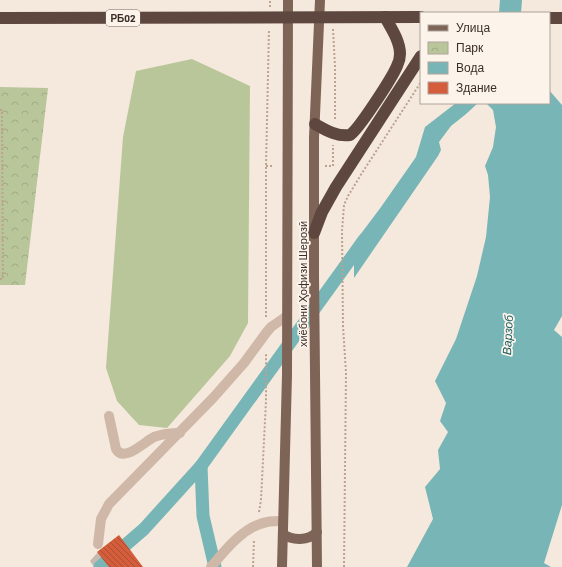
<svg xmlns="http://www.w3.org/2000/svg" width="562" height="567" font-family="Barlow,sans-serif">
  <defs>
    <pattern id="park-crowns" width="20" height="18" patternUnits="userSpaceOnUse"><rect width="20" height="18" fill="#b9c69a"/><path d="M2 6a3 3 0 1 1 6 0M12 15a3 3 0 1 1 6 0" fill="none" stroke="#a0aa85"/></pattern>
    <pattern id="building-back-hatch" width="6" height="6" patternUnits="userSpaceOnUse"><rect width="6" height="6" fill="#d45d3c"/><path d="M-1 5l2 2M0 0l6 6M5-1l2 2" fill="none" stroke="#ad4d32"/></pattern>
  </defs>
  <rect width="100%" height="100%" fill="#f5e9dd"/>
  <!-- park -->
  <polygon fill="url(#park-crowns)" points="0,87 48,88 25,285 0,285"/>
  <!-- pitch -->
  <polygon fill="#b9c69a" points="192,59 250,86 248,323 230,356 167,428 139,425 117,401 106,368 123,137 136,71"/>
  <!-- water -->
  <g fill="#78b5b6">
    <polygon points="549,90 562,105 562,316 554,330 562,337 562,505 544,563 551,567 407,567 433,519 425,487 440,469 438,450 448,432 440,421 446,403 435,381 456,339 477,276 486,237 490,197 488,175 485,166 493,147 496,127 493,110 486,103 549,103"/>
    <polygon points="456,103 478,103 466,114 451,126 439,142 441,150 438,156 354,278 354,243 381,207 416,157 425,127"/>
  </g>
  <!-- shadow -->
  <polygon fill="#0003" points="98,552 142,567 94,567 90,561"/>
  <g fill="none" stroke-linecap="round" stroke-linejoin="round">
    <!-- canal -->
    <g stroke="#78b5b6" stroke-width="13">
      <polyline points="201,466 203,516 215,567"/>
      <polyline points="100,567 144,529 201,466 364,240"/>
    </g>
    <!-- river -->
    <polyline stroke="#78b5b6" stroke-width="22" points="510,13 511,0"/>
  </g>
  <!-- building -->
  <polygon fill="url(#building-back-hatch)" points="119,535 143,567 109,567 97,552"/>
  <g fill="none" stroke-linecap="round" stroke-linejoin="round">
    <!-- path -->
    <g stroke="#bba291" stroke-width="2" stroke-dasharray="2 2" stroke-linecap="butt">
      <polyline points="270,7 270,0"/>
      <polyline points="333,29 335,67 335,121"/>
      <polyline points="0,110 2,110 3,279 0,279"/>
      <polyline points="266,166 274,166"/>
      <polyline points="325,166 333,166 333,145"/>
      <polyline points="266,317 266,166 269,29"/>
      <polyline points="259,512 261,500 266,401 266,353"/>
      <polyline points="253,567 254,540"/>
      <polyline points="344,567 346,373 343,326 342,231 344,205 348,196 362,173 421,82"/>
    </g>
    <!-- minor -->
    <g stroke="#cfb8a7" stroke-width="10">
      <path d="M109,416L116,449C124,463 144,442 154,437C162,434 171,433 180,433"/>
      <polyline points="98,544 101,519 109,504 213,398 244,363 266,333 271,327 287,316"/>
      <path d="M211,567C225,550 244,526 267,522C272,521 278,521 283,521"/>
    </g>
    <!-- major -->
    <g stroke="#7e6457" stroke-width="10">
      <path d="M283,534C293,541 308,541 317,532"/>
      <polyline points="282,567 287,375 288,0"/>
      <polyline points="317,567 314,275 314,138 320,0"/>
    </g>
    <!-- highway -->
    <g stroke="#5d473e" stroke-width="12">
      <polyline points="0,18 421,17"/>
      <polyline points="549,18 562,18"/>
      <path d="M315,124C326,130 337,137 350,135C359,129 392,78 397,66C399,62 400,58 400,54C400,41 391,28 385,17"/>
      <polyline points="314,233 322,212 336,187 421,56"/>
    </g>
  </g>
  <g text-anchor="middle" dominant-baseline="central" stroke-width="3.5" stroke-linejoin="round" paint-order="stroke">
    <!-- shield labels -->
    <rect fill="#fcf3ea" stroke="#756962" stroke-width="1" x="106" y="10" width="34" height="16" rx="3"/>
    <g font-size="10" font-weight="bold" fill="#3b2e28">
      <text x="123" y="18">РБ02</text>
    </g>
    <!-- street labels -->
    <g font-size="11" fill="#3b2e28" stroke="#fcf3ea">
      <text transform="translate(302 284) rotate(-90)">хиёбони Ҳофизи Шерозӣ</text>
    </g>
    <!-- water labels -->
    <g font-size="12" font-style="italic" fill="#185e62" stroke="#fcf3ea">
      <text transform="translate(507 335) rotate(-87)">Варзоб</text>
    </g>
  </g>
  <!-- legend -->
  <rect x="420" y="12" width="130" height="92" fill="#fcf3ea" stroke="#afa49c"/>
  <rect x="428" y="25" width="20" height="6" fill="#7e6457" stroke="#afa49c"/>
  <text x="456" y="32" font-size="12" fill="#3b2e28">Улица</text>
  <rect x="428" y="42" width="20" height="12" fill="url(#park-crowns)" stroke="#afa49c"/>
  <text x="456" y="52" font-size="12" fill="#3b2e28">Парк</text>
  <rect x="428" y="62" width="20" height="12" fill="#78b5b6" stroke="#afa49c"/>
  <text x="456" y="72" font-size="12" fill="#3b2e28">Вода</text>
  <rect x="428" y="82" width="20" height="12" fill="#d45d3c" stroke="#afa49c"/>
  <text x="456" y="92" font-size="12" fill="#3b2e28">Здание</text>
</svg>
